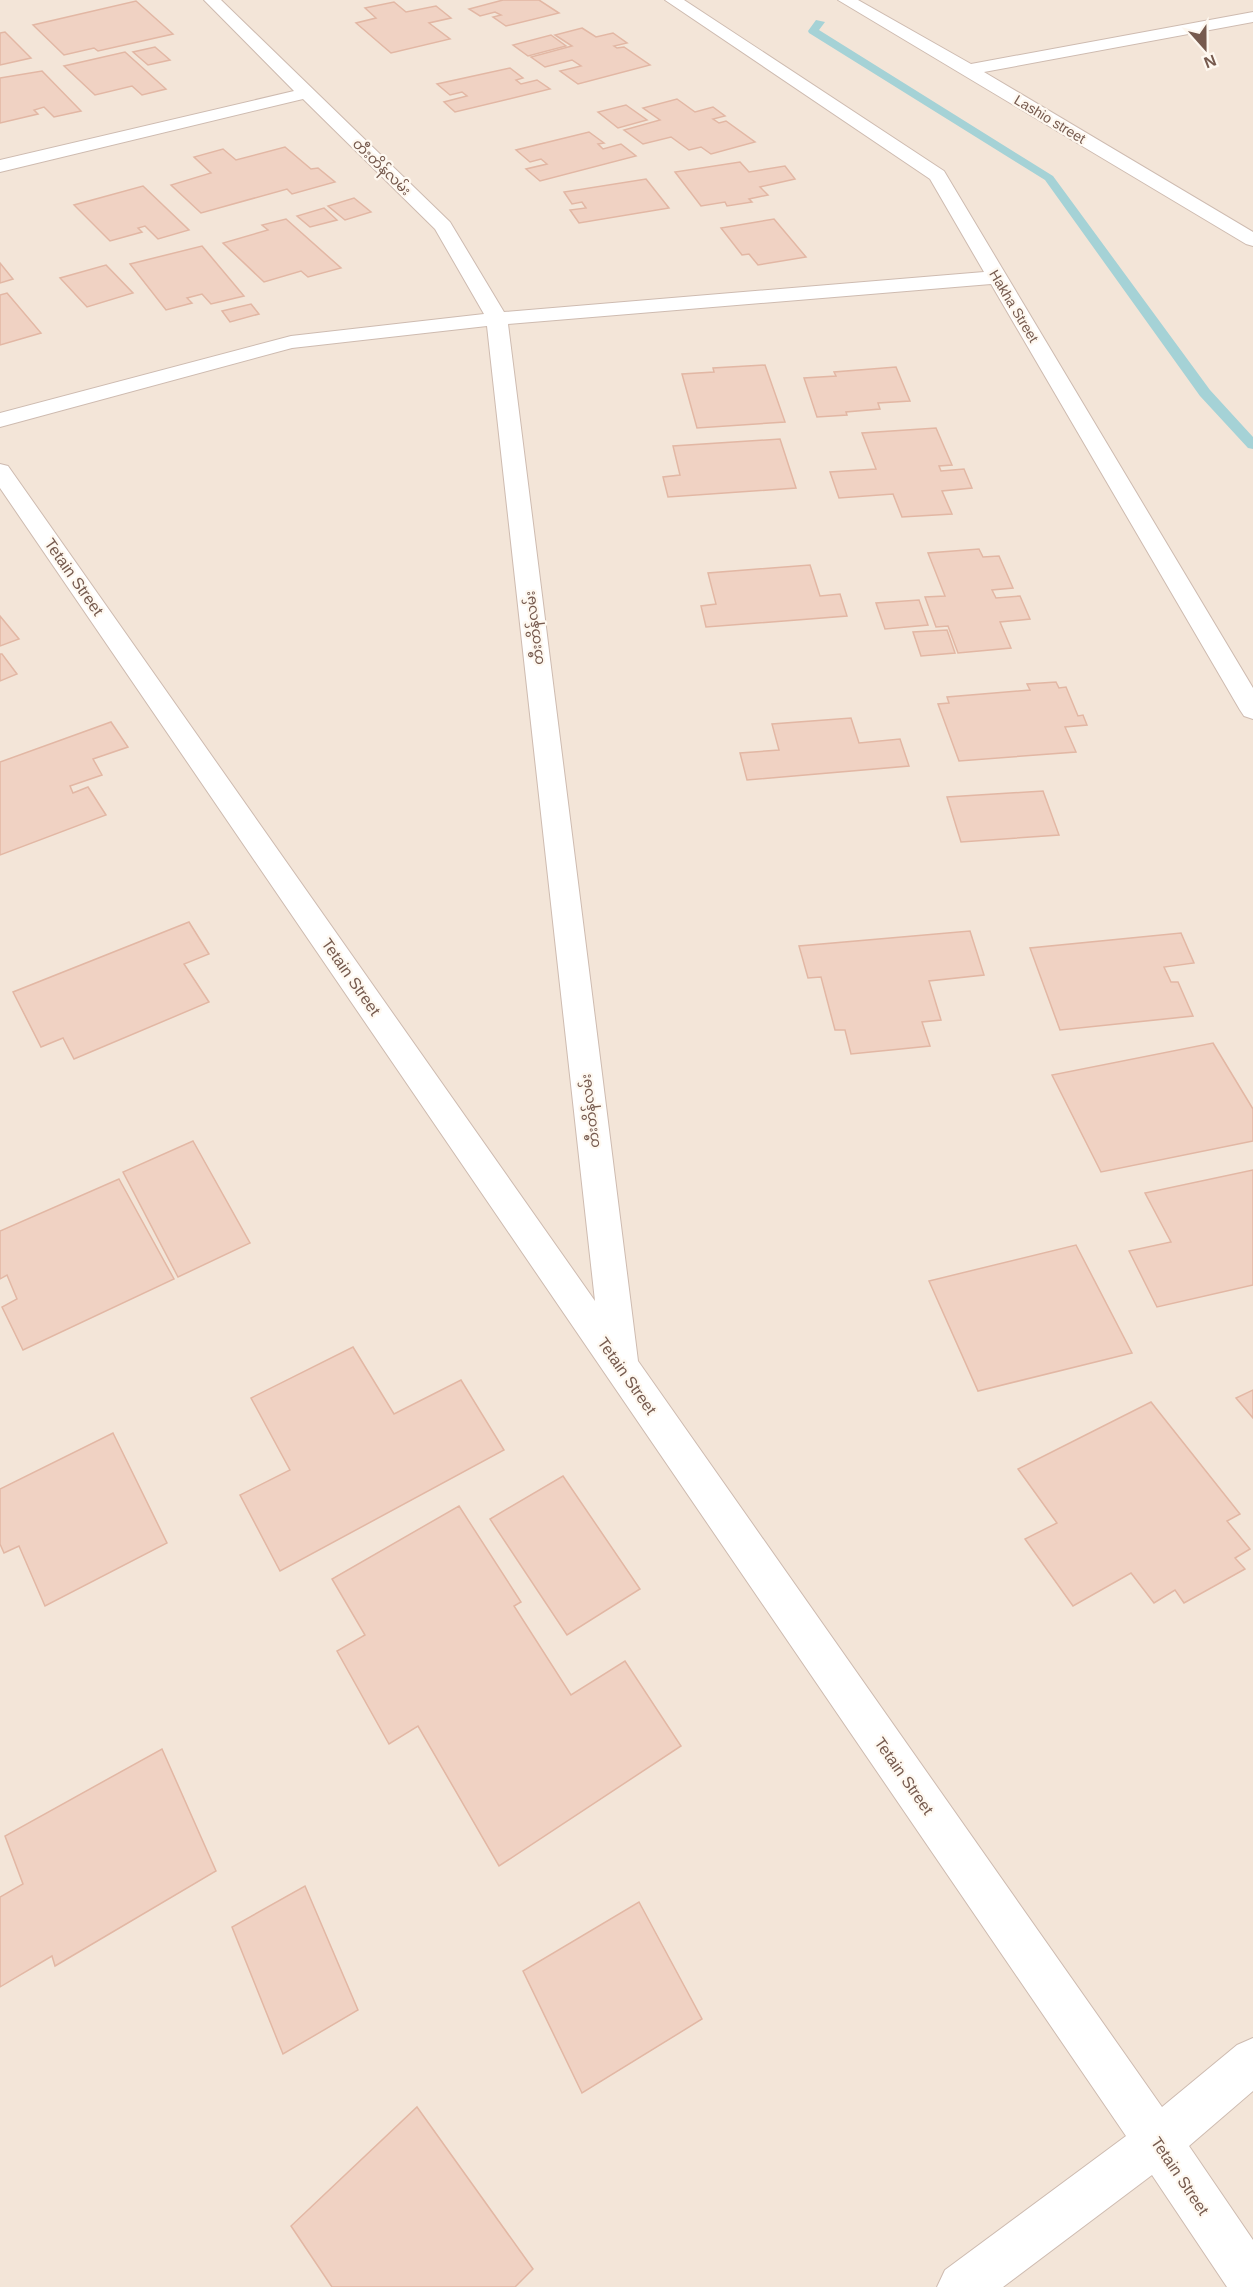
<svg xmlns="http://www.w3.org/2000/svg" width="1253" height="2287" font-family="Arial,'Noto Sans Myanmar',sans-serif">
  <rect width="100%" height="100%" fill="#fcf4ea"/>
  <!-- residential -->
  <rect fill="#f3e5d8" x="0" y="0" width="1253" height="2287"/>
  <g fill="none" stroke-linecap="round" stroke-linejoin="round">
    <!-- stream -->
    <polygon fill="#a5d2d6" fill-rule="evenodd" points="816,20 825,22 819,30 1053,176 1210,390 1253,437 1253,449 1248,448 1200,396 1045,180 809,33 808,31"/>
  </g>
  <!-- building -->
  <g fill="#f0d2c3" stroke="#e2b7a4" stroke-width="1.5">
    <polygon points="503,0 539,0 559,13 506,26 493,17 501,15 495,12 480,16 469,9"/>
    <polygon points="136,1 173,34 98,51 94,48 64,55 33,25"/>
    <polygon points="394,2 406,12 436,6 451,18 429,23 450,39 391,53 356,23 376,18 365,8"/>
    <polygon points="582,28 596,37 613,33 627,43 614,46 617,48 624,47 650,65 578,84 560,71 581,66 572,60 545,67 531,57 572,46 555,35"/>
    <polygon points="5,32 31,58 0,65 0,33"/>
    <polygon points="551,35 566,46 528,56 513,45"/>
    <polygon points="155,47 170,60 148,65 133,52"/>
    <polygon points="125,52 166,89 142,95 132,86 95,95 64,66"/>
    <polygon points="510,68 523,78 516,80 521,84 537,80 550,89 455,112 444,102 467,96 462,92 450,95 437,84"/>
    <polygon points="42,71 81,111 54,117 44,107 34,110 38,114 0,123 0,78"/>
    <polygon points="677,99 695,112 713,107 725,116 713,119 719,123 726,121 755,142 711,154 701,147 689,150 671,137 643,144 624,130 660,120 643,108"/>
    <polygon points="626,105 647,120 618,128 598,112"/>
    <polygon points="589,132 604,143 598,144 603,149 621,144 636,156 540,181 526,169 547,164 541,159 530,162 516,150"/>
    <polygon points="285,147 311,169 318,168 335,182 292,194 287,189 201,213 171,185 211,173 194,157 223,149 236,160"/>
    <polygon points="740,162 749,172 785,166 795,179 760,187 768,195 749,199 752,202 727,206 725,202 701,206 675,172"/>
    <polygon points="646,179 669,208 579,223 570,210 586,208 582,202 572,204 564,192"/>
    <polygon points="143,186 189,230 158,239 145,226 138,228 142,232 110,241 74,205"/>
    <polygon points="354,198 371,212 345,220 328,206"/>
    <polygon points="324,208 337,220 310,227 297,216"/>
    <polygon points="286,219 341,268 308,277 301,271 264,282 223,243 268,230 262,225"/>
    <polygon points="774,219 806,257 758,265 749,254 742,255 721,228"/>
    <polygon points="202,246 244,296 211,304 202,294 187,298 192,303 166,310 130,264"/>
    <polygon points="0,263 13,279 0,283"/>
    <polygon points="106,265 133,293 87,307 60,278"/>
    <polygon points="7,293 41,333 0,345 0,295"/>
    <polygon points="251,304 259,314 230,322 222,311"/>
    <polygon points="765,365 785,422 697,428 682,374 714,372 713,368"/>
    <polygon points="896,367 910,401 878,403 880,409 846,412 847,415 817,417 804,378 836,376 834,372"/>
    <polygon points="936,428 952,465 939,466 941,471 964,469 972,488 942,491 952,514 902,517 893,494 839,498 830,472 876,469 862,433"/>
    <polygon points="780,439 796,488 668,497 663,477 680,475 673,446"/>
    <polygon points="979,549 983,557 999,556 1013,588 992,590 996,598 1020,596 1030,619 1000,622 1011,648 958,653 948,626 936,627 925,597 945,596 928,553"/>
    <polygon points="810,565 820,596 840,594 847,616 706,627 701,606 716,604 708,573"/>
    <polygon points="919,600 928,625 885,629 876,603"/>
    <polygon points="0,616 19,639 0,646"/>
    <polygon points="947,630 955,653 921,656 913,632"/>
    <polygon points="0,654 2,654 17,674 0,681"/>
    <polygon points="1056,682 1059,688 1066,687 1078,716 1083,715 1087,725 1065,727 1076,752 959,761 938,704 949,703 947,697 1030,690 1027,684"/>
    <polygon points="851,718 859,743 900,739 909,766 747,780 740,753 779,750 772,724"/>
    <polygon points="111,722 128,747 93,759 102,775 70,786 73,793 88,787 106,815 0,855 0,762"/>
    <polygon points="1043,791 1059,835 961,842 947,797"/>
    <polygon points="189,922 209,954 184,964 209,1002 74,1059 63,1038 41,1047 13,992"/>
    <polygon points="970,931 984,975 929,981 941,1020 922,1022 930,1046 851,1054 845,1030 835,1030 821,977 808,978 799,946"/>
    <polygon points="1181,933 1194,963 1164,967 1171,982 1178,982 1193,1016 1060,1030 1030,948"/>
    <polygon points="1213,1043 1253,1109 1253,1141 1101,1172 1052,1075"/>
    <polygon points="193,1141 250,1243 178,1277 123,1172"/>
    <polygon points="1253,1170 1253,1285 1157,1307 1129,1251 1171,1242 1145,1193"/>
    <polygon points="119,1179 174,1279 23,1350 2,1307 17,1299 7,1275 0,1279 0,1231"/>
    <polygon points="1076,1245 1132,1353 978,1391 929,1281"/>
    <polygon points="353,1347 394,1414 461,1380 504,1450 280,1571 240,1495 290,1470 251,1398"/>
    <polygon points="1253,1390 1253,1418 1236,1398"/>
    <polygon points="1151,1402 1240,1514 1227,1521 1250,1549 1235,1558 1245,1569 1184,1603 1175,1590 1154,1603 1131,1573 1073,1606 1025,1539 1057,1523 1018,1469"/>
    <polygon points="113,1433 167,1543 45,1606 19,1546 4,1553 0,1544 0,1489"/>
    <polygon points="563,1476 640,1589 567,1635 490,1519"/>
    <polygon points="459,1506 521,1602 514,1606 571,1695 625,1661 681,1746 499,1866 418,1726 389,1744 337,1651 365,1635 332,1579"/>
    <polygon points="162,1749 216,1871 55,1966 52,1956 0,1987 0,1897 23,1884 5,1836"/>
    <polygon points="305,1886 358,2010 283,2054 232,1927"/>
    <polygon points="639,1902 702,2019 582,2093 523,1971"/>
    <polygon points="417,2107 533,2269 515,2287 332,2287 291,2226"/>
  </g>
  <g fill="none" stroke-linecap="round" stroke-linejoin="round">
    <!-- minor casing -->
    <g stroke="#cebbb0" stroke-width="2">
      <g id="minor">
        <polygon points="204,0 221,0 450,222 504,312 984,272 930,179 665,0 684,0 944,171 1253,688 1253,719 1244,716 1240,710 991,284 508,324 638,1361 1162,2107 1237,2045 1253,2038 1253,2091 1189,2146 1253,2240 1253,2287 1227,2287 1152,2175 1003,2287 937,2287 945,2270 1126,2136 0,488 0,464 8,466 595,1301 487,326 292,348 0,427 0,413 291,336 484,314 435,229 303,99 0,172 0,160 294,91"/>
        <polygon points="838,0 858,0 971,64 1253,12 1253,22 984,72 1253,232 1253,246 1246,244"/>
      </g>
    </g>
    <!-- minor -->
    <use href="#minor" fill="#fff" fill-rule="evenodd"/>
  </g>
  <g text-anchor="middle" dominant-baseline="central" stroke-width="4.5" stroke-linejoin="round" paint-order="stroke">
    <!-- far-street labels -->
    <g font-size="14" fill="#765a4e" stroke="#fef8f0">
      <text transform="translate(1050 119) rotate(31)">Lashio street</text>
      <text transform="translate(382 167) rotate(44)">တီးတိန်လမ်း</text>
      <text transform="translate(1014 306) rotate(59)">Hakha Street</text>
      <text transform="translate(534 628) rotate(-97)">တီးတိန်လမ်း</text>
      <text transform="translate(590 1111) rotate(-97)">တီးတိန်လမ်း</text>
    </g>
    <!-- street labels -->
    <g font-size="16" fill="#765a4e" stroke="#fef8f0">
      <text transform="translate(74 577) rotate(55)">Tetain Street</text>
      <text transform="translate(351 977) rotate(55)">Tetain Street</text>
      <text transform="translate(627 1376) rotate(55)">Tetain Street</text>
      <text transform="translate(904 1776) rotate(55)">Tetain Street</text>
      <text transform="translate(1180 2176) rotate(56)">Tetain Street</text>
    </g>
  </g>
  <!-- north arrow -->
  <g transform="translate(1205 48) rotate(159)" stroke="#fef8f0" stroke-width="4.5" paint-order="stroke">
  <path d="M0-4.5L10 22L0 15L-10 22Z" fill="#765a4e"/>
  <text y="-9" font-size="16" font-weight="bold" text-anchor="middle" fill="#765a4e">N</text>
  </g>
</svg>
